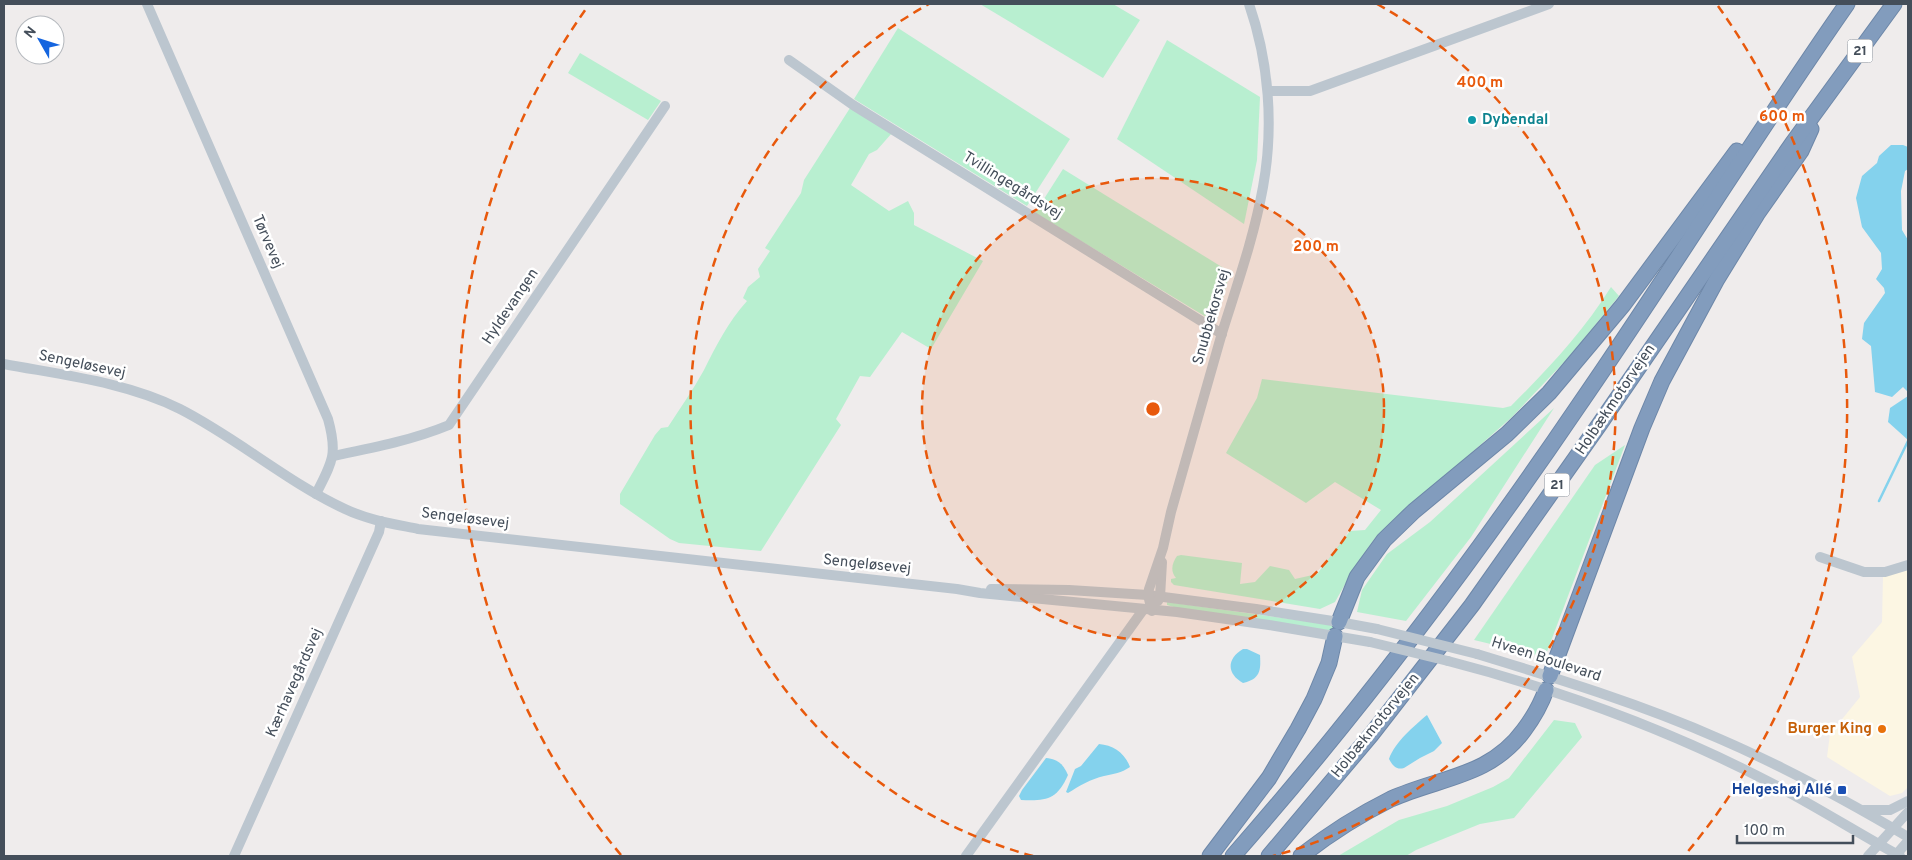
<svg xmlns="http://www.w3.org/2000/svg" width="1912" height="860" font-family="Overpass,sans-serif">
  <rect width="100%" height="100%" fill="#efecec"/>
  <!-- commercial -->
  <polygon fill="#fcf6e3" points="1908,569 1908,787 1902,793 1890,796 1827,757 1830,734 1860,697 1852,657 1882,622 1883,576"/>
  <!-- green -->
  <g fill="#b8efd0">
    <polygon points="980,4 1113,4 1140,20 1103,78"/>
    <polygon points="898,28 1070,139 1027,206 854,99"/>
    <polygon points="1167,40 1260,97 1257,160 1244,224 1117,139"/>
    <polygon points="580,53 661,101 648,120 568,73"/>
    <path d="M850,108L892,133L877,150L869,154L851,185L889,211L908,201L914,213V225L983,261L931,349L902,332L870,377L860,376L836,419L841,425L761,551L679,543L670,539L620,504V494L655,435L661,428L668,427C680,408 693,390 704,370C716,346 728,322 747,301L743,298L748,287L760,277L758,269L770,251L765,248L801,193L804,180Z"/>
    <polygon points="1063,169 1230,272 1216,323 1035,213"/>
    <path d="M1611,287L1619,296L1567,359L1512,417L1375,538L1356,565L1335,602L1320,609L1174,585L1171,582V579L1176,578C1170,571 1172,563 1177,556L1181,555L1242,563L1240,584L1255,582L1270,566L1289,570L1295,579L1317,574L1350,531L1365,530L1381,510L1335,482L1306,503L1226,453L1257,398L1262,379L1503,408L1511,406C1548,369 1583,332 1611,287Z"/>
    <polygon points="1554,408 1471,537 1406,621 1357,612 1362,590 1387,554 1430,522"/>
    <polygon points="1625,445 1545,657 1474,640 1595,465"/>
    <polygon points="1167,602 1333,625 1334,631 1184,610 1167,605"/>
    <polygon points="1554,720 1575,723 1582,737 1514,818 1480,824 1416,850 1406,856 1338,856 1399,820 1447,806 1493,787 1509,778"/>
  </g>
  <!-- water -->
  <g fill="#84d2ed">
    <polygon points="1891,145 1903,145 1908,147 1908,169 1905,171 1901,191 1902,230 1908,240 1908,392 1903,387 1892,397 1875,392 1871,346 1862,339 1864,323 1885,293 1884,288 1876,279 1882,269 1881,253 1862,227 1856,198 1862,176 1877,163 1879,156"/>
    <polygon points="1908,396 1908,440 1888,422 1890,408"/>
    <path d="M1243,649H1247L1260,655C1261,671 1260,679 1243,683C1227,674 1226,659 1243,649Z"/>
    <path d="M1427,715L1441,741L1442,743L1434,751L1420,758L1404,768C1396,770 1393,766 1389,759C1395,742 1414,726 1427,715Z"/>
    <path d="M1099,744C1113,745 1125,753 1130,767C1121,773 1114,774 1104,776C1091,779 1079,786 1068,793L1066,792L1075,769L1081,766Z"/>
    <path d="M1046,758C1058,759 1063,764 1068,775C1057,800 1046,801 1021,800L1019,796L1022,790Z"/>
  </g>
  <g fill="none" stroke-linecap="round" stroke-linejoin="round">
    <!-- stream -->
    <polyline stroke="#84d2ed" stroke-width="2.5" points="1879,501 1908,441"/>
    <!-- highway casing -->
    <g stroke="#6d87a8" stroke-width="17">
      <g id="highway">
        <polyline points="1339,622 1357,577 1384,540 1414,511 1507,434 1549,393 1623,305 1737,151"/>
        <polyline points="1550,676 1642,428 1662,381 1717,279 1757,214 1801,151 1811,129"/>
        <polyline points="1210,856 1269,778 1298,729 1314,699 1329,663 1335,636"/>
        <path d="M1233,856C1357,715 1471,564 1577,408C1669,275 1754,137 1847,4"/>
        <polyline points="1269,856 1371,735 1472,605 1599,425 1792,144 1894,4"/>
        <path d="M1301,856C1329,834 1359,815 1391,799C1440,777 1490,777 1524,730C1533,718 1541,704 1546,690"/>
      </g>
    </g>
    <!-- minor -->
    <g stroke="#bcc6cf" stroke-width="10">
      <path d="M147,4L328,419C338,455 332,462 316,494"/>
      <polyline points="789,60 853,105 1222,334"/>
      <polyline points="1268,91 1310,91 1549,4"/>
      <path d="M4,364C62,375 126,382 180,409C237,438 287,482 345,509C368,520 394,524 418,529L957,589L980,593L1177,612L1269,625L1370,642"/>
      <path d="M333,456C372,448 413,440 449,425L665,106"/>
      <polyline points="1820,557 1864,572 1885,572 1908,565"/>
      <polyline points="991,589 1069,590 1148,595 1256,609 1339,622 1377,629"/>
      <polyline points="1158,601 1160,597 1162,562"/>
      <path d="M1152,611L1148,595L1149,589L1163,548L1171,512C1188,452 1205,393 1222,333C1237,285 1254,237 1263,187C1274,126 1269,62 1249,4"/>
      <path d="M1477,654C1559,679 1641,704 1720,739C1785,767 1847,801 1908,837"/>
      <path d="M1448,661C1560,690 1672,731 1775,785C1817,807 1858,833 1900,856"/>
      <polyline points="1864,810 1890,810 1908,801"/>
      <polyline points="234,856 379,532 381,521"/>
      <polyline points="966,856 1143,610"/>
      <polyline points="1868,856 1908,812"/>
      <polyline points="1895,856 1908,841"/>
    </g>
    <!-- highway -->
    <use href="#highway" stroke="#829cbd" stroke-width="15"/>
    <!-- minor-bridge -->
    <g stroke="#bcc6cf" stroke-width="10">
      <polyline points="1377,629 1477,654"/>
      <polyline points="1370,642 1448,661"/>
    </g>
  </g>
  <!-- distance rings -->
  <circle cx="1153" cy="409" r="231" fill="#e8590c" fill-opacity=".12"/>
  <g fill="none" stroke="#e8590c" stroke-width="2.5" stroke-dasharray="9 6">
    <circle cx="1153" cy="409" r="231"/>
    <path d="M1033 856A463 463 0 0 1 929 4M1377 4A463 463 0 0 1 1273 856"/>
    <path d="M621 855A694 694 0 0 1 588 6M1718 6A694 694 0 0 1 1685 855"/>
  </g>
  <!-- markers -->
  <circle fill="#0f9aa8" stroke="#fff" stroke-width="2" cx="1472" cy="120" r="5"/>
  <circle fill="#e8710a" stroke="#fff" stroke-width="2" cx="1882" cy="729" r="5"/>
  <rect fill="#1a4fb4" stroke="#fff" stroke-width="2" x="1837" y="785" width="10" height="10" rx="2.5"/>
  <g text-anchor="middle" dominant-baseline="central" stroke-width="5" stroke-linejoin="round" paint-order="stroke">
    <!-- shield labels -->
    <g fill="#fff" stroke="#7c838c" stroke-width="1">
      <rect x="1847.5" y="39.5" width="25" height="23" rx="4"/>
      <rect x="1544.5" y="473.5" width="25" height="23" rx="4"/>
    </g>
    <g font-size="14" font-weight="bold" fill="#444e5a">
      <text x="1860" y="51">21</text>
      <text x="1557" y="485">21</text>
    </g>
    <!-- culture labels -->
    <g font-size="15" font-weight="bold" fill="#0d838f" stroke="#fff" text-anchor="start">
      <text x="1482" y="120">Dybendal</text>
    </g>
    <!-- street labels -->
    <g font-size="15" fill="#444e5a" stroke="#fff">
      <text transform="translate(1012 186) rotate(32)">Tvillingegårdsvej</text>
      <text transform="translate(267 242) rotate(67)">Tørvevej</text>
      <text transform="translate(511 307) rotate(-56)">Hyldevangen</text>
      <text transform="translate(1212 317) rotate(-74)">Snubbekorsvej</text>
      <text transform="translate(82 365) rotate(12)">Sengeløsevej</text>
      <text transform="translate(1616 400) rotate(-56)">Holbækmotorvejen</text>
      <text transform="translate(465 519) rotate(7)">Sengeløsevej</text>
      <text transform="translate(867 565) rotate(6)">Sengeløsevej</text>
      <text transform="translate(1546 660) rotate(18)">Hveen Boulevard</text>
      <text transform="translate(295 683) rotate(-66)">Kærhavegårdsvej</text>
      <text transform="translate(1376 726) rotate(-51)">Holbækmotorvejen</text>
    </g>
    <!-- food labels -->
    <g font-size="15" font-weight="bold" fill="#c56008" stroke="#fff" text-anchor="end">
      <text x="1872" y="729">Burger King</text>
    </g>
    <!-- transit labels -->
    <g font-size="15" font-weight="bold" fill="#164399" stroke="#fff" text-anchor="end">
      <text x="1832" y="790">Helgeshøj Allé</text>
    </g>
  </g>
  <circle cx="1153" cy="409" r="8" fill="#e8590c" stroke="#fff" stroke-width="2.5"/>
  <g font-size="15" text-anchor="middle" font-weight="bold" fill="#e8590c" stroke="#fff" stroke-width="5" stroke-linejoin="round" paint-order="stroke">
    <text x="1480" y="87">400 m</text>
    <text x="1782" y="121">600 m</text>
    <text x="1316" y="251">200 m</text>
  </g>
  <!-- border -->
  <rect width="1912" height="860" fill="none" stroke="#444e5a" stroke-width="10"/>
  <!-- north arrow -->
  <g transform="translate(40 40) rotate(309)"><circle r="24" fill="#ffffff" stroke="#b4b8bd"/>
  <path d="M0-4L9 19L0 12L-9 19Z" fill="#1565df"/>
  <text y="-8" font-size="14" font-weight="bold" text-anchor="middle" fill="#444e5a">N</text>
  </g>
  <!-- scale -->
  <path d="M1737 835v8h116v-8" fill="none" stroke="#444e5a" stroke-width="2.5"/>
  <text x="1744" y="835" font-size="15" fill="#444e5a" stroke="#ffffff" stroke-width="4" paint-order="stroke">100 m</text>
</svg>
